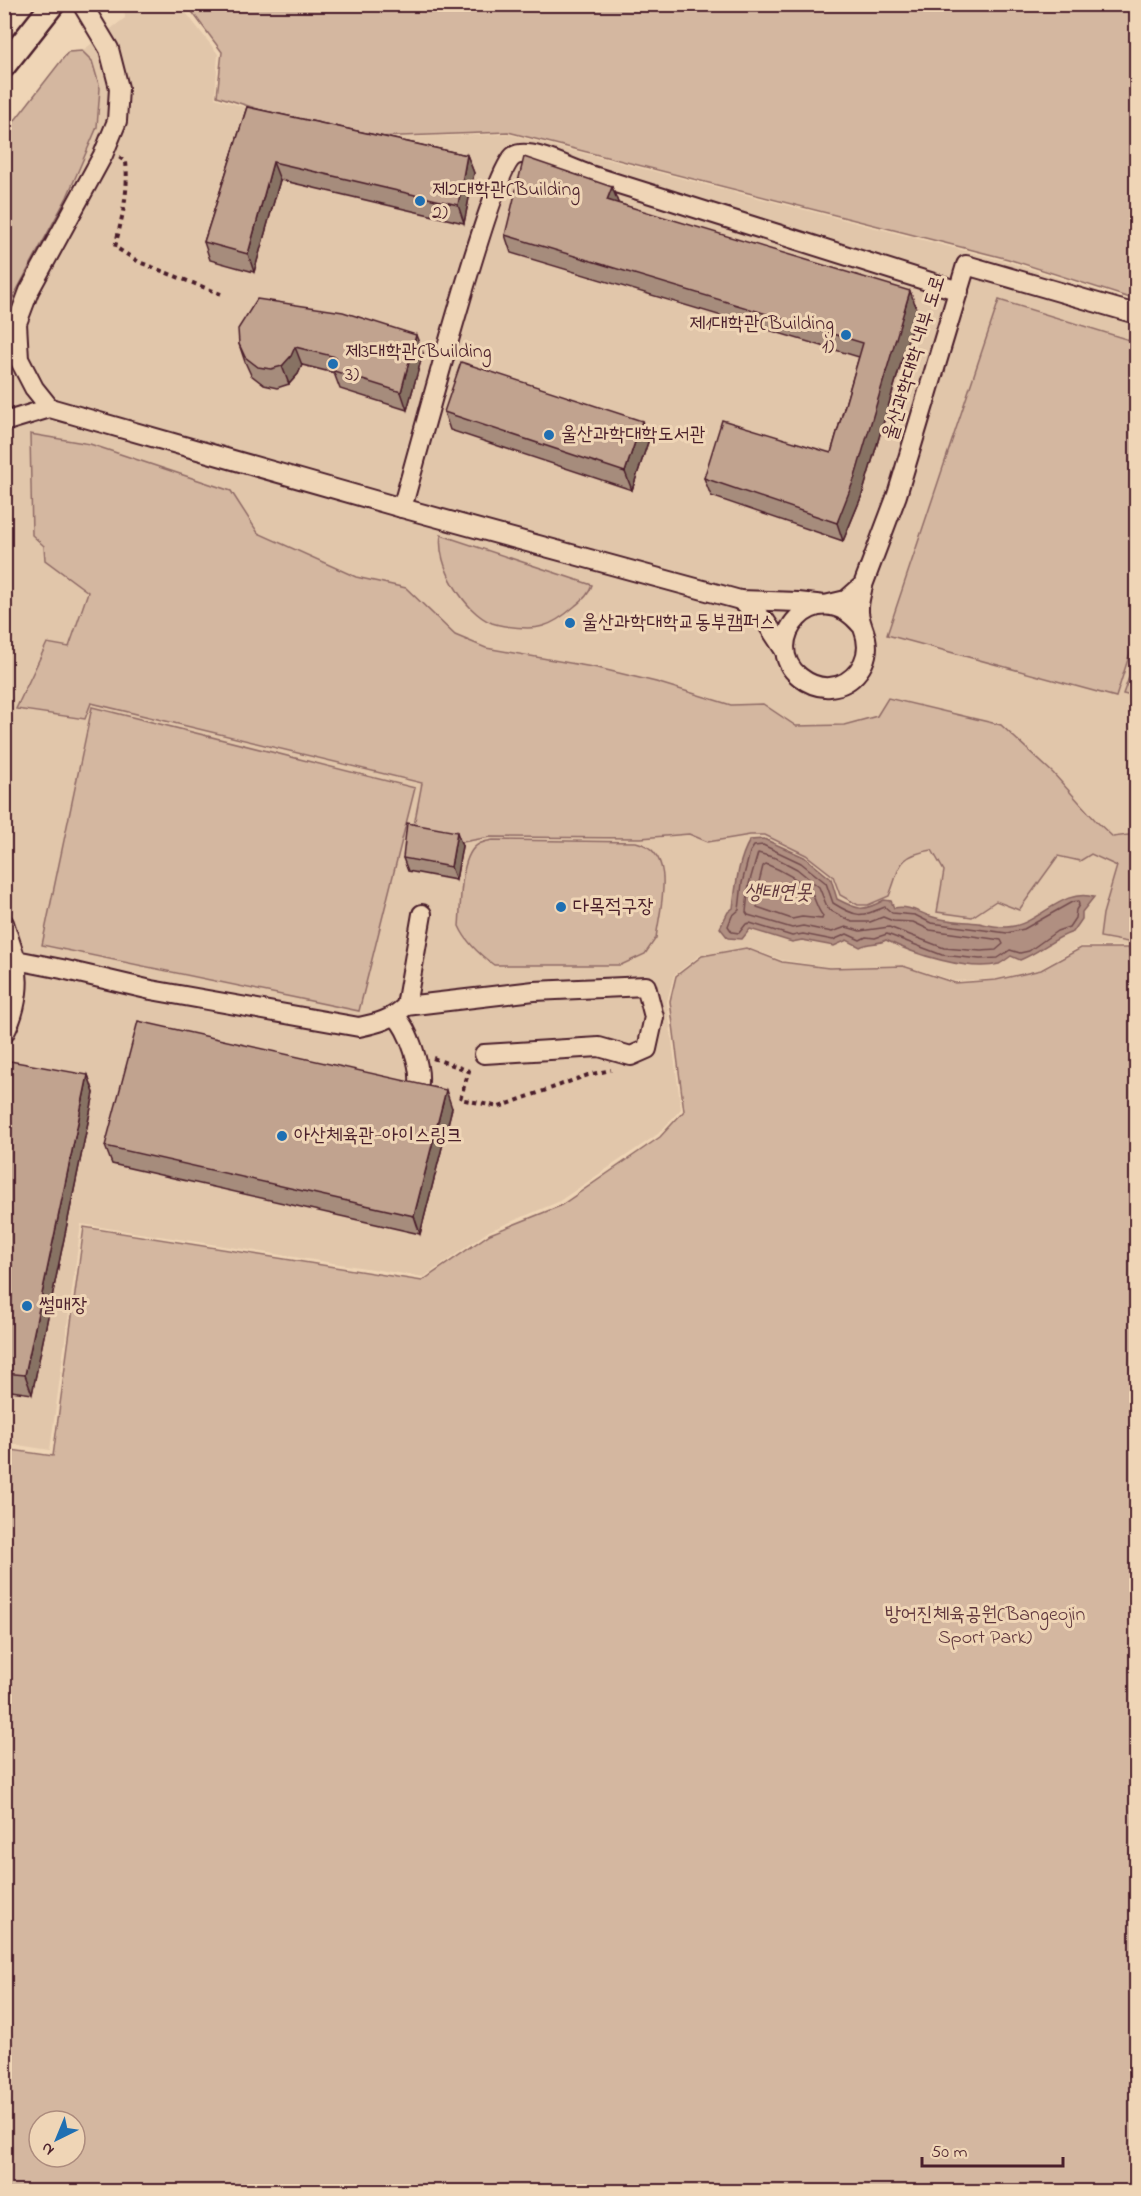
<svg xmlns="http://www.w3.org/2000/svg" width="1141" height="2196" font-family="'Indie Flower','Poor Story',sans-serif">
  <rect width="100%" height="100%" fill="#efd5b6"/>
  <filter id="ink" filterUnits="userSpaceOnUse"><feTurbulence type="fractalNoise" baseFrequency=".0167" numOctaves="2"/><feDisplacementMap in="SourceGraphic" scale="12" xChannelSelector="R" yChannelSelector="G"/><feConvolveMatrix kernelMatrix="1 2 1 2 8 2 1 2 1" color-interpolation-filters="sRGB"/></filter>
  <g filter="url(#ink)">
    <!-- built -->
    <polygon fill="#e1c6aa" points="124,5 180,5 218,54 215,98 349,139 508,134 1009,262 1136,303 1136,943 1134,946 1081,946 1040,969 996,979 954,981 903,965 829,967 782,960 746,947 700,955 674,975 667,1002 681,1109 658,1134 558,1202 489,1231 424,1277 81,1224 50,1450 5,1443 4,133 68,52 82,51 125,18"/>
    <!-- green -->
    <g fill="#d4b7a0" stroke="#8f6b66" stroke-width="1.5" fill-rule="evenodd">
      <polygon points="187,5 1136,5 1136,300 1008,259 508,132 349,138 217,96 222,52"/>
      <polygon points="82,51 92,61 100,88 97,127 67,197 5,312 5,133 68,52"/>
      <polygon points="999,300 1136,342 1136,634 1116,697 887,635"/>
      <path d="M30,434L90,444L231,491L258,533L356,577L406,588L455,635L486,648L598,668L656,682L731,705L763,704L796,726L844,725L877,716L888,698L1001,725L1053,773L1096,821L1113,837L1136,834V939L1133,943L1100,937L1103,914L1117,866L1091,854L1080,861L1058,856L1019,910L996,901L972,917L937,912L944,871L932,850C896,856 901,866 889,896L868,905H858L840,895L833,876L806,855L765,835H750L708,842L689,834L641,838L490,837L463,842L413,831L422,783L91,703L85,719L16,709L47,643L69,647L88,592L45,560L44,546L32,535Z"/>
      <path d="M441,535L592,585C589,595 582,600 575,606C566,614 554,623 543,626C531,630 504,627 492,623C464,612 436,564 441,535Z"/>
      <polygon points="1136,658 1136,697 1123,694"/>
      <polygon points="92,707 415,788 359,1011 42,945"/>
      <path d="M493,840L636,842C678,852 660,908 656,938L645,954L621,965H494C480,955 466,942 459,926C461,906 459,854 479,844C482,842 489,841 493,840Z"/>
      <path d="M1136,945V2191H5V1449L53,1456L84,1227L422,1281L490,1234L560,1206L660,1137L684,1111L670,1001L676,976L702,956L746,948L782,962L829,968L903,966L955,983L996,980L1041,970L1081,948H1134ZM39,2121H75V2157H39Z"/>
    </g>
    <!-- water -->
    <path fill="#b08f81" stroke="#87625f" stroke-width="1.5" d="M764,839L804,857L831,879L837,899C858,910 863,912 884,900L891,901L894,908C910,905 919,913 933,917C947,922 964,921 979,923C987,925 997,927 1006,927C1039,926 1061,887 1094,897L1082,912V919L1073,932C1053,938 1039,953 1020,960L1011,956C1007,959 1003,962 999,964C969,972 913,954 886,940C877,945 869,942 860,947L847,940L834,946L802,940L792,942L750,929L742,939L728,938L720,928L728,912L733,908C736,885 738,860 750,840Z"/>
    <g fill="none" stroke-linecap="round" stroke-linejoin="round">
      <!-- shore -->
      <g stroke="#734c4d" stroke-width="1.5">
        <path d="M763,845L801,863L826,883L833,903C857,918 860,917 885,907L892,913L915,915L931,923L1007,933L1024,929L1072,902L1078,901L1079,905L1076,910L1075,918L1069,927L1057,931L1029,951L1020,953L1010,950L998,958L980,959L942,955L887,934L875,938L866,937L860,940L847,934L833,940L803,934L792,936L750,923L746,924L739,933L732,932L728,926L732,916L739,910L742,883L750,852L754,846Z"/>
        <polygon points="758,853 776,858 797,869 819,887 828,909 852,922 870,922 883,917 893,921 913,922 930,930 1001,940 1003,944 996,950 981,951 944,948 889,927 860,931 846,927 832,932 803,926 792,928 748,915 746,912 749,884"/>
        <path d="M766,864C779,869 805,882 812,894C816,901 817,909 823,916L822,919L802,917L792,919L757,907L758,886L763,866Z"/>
      </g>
      <!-- minor casing -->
      <g stroke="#4a1f2b" stroke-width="22">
        <g id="minor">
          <polyline points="50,408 34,388 19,359 17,323 29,291 103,155 117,121 119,88 109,49 82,4"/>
          <polyline points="4,422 50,408 402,508 740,600 798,602 825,605 846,600 863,585 897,495 966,265 1136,314"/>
          <path d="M402,508C415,464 492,169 514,156C529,147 570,168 587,174L959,291"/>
          <polyline points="740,600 766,622 785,651"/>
          <path d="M861,625C816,571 757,643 800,677C809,684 819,688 830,687C853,685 871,662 866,638C864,628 858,619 859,608C859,600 862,592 863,585"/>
          <path d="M4,923L16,960L62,969L151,990L359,1027C378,1023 391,1020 406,1006L422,914"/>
          <polyline points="406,1006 534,991 646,986 654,1017 647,1049 631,1056 599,1047 484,1054"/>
          <path d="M395,1016C409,1029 423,1070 418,1088"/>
          <path d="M4,1034C16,1013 25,972 9,952"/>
        </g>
      </g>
      <!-- major casing -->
      <g stroke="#4a1f2b" stroke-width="27">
        <polyline id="major" points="4,66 53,4"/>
      </g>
      <!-- path -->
      <g stroke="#4a1f2b" stroke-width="4" stroke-dasharray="4.5 4.5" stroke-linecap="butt">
        <path d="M119,157L126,162C129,192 122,218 115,247L139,262L221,294"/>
        <polyline points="433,1058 469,1071 460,1099 499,1107 588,1075 611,1070"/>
      </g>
      <!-- minor -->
      <use href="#minor" stroke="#efd5b6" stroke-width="18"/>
      <!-- major -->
      <use href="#major" stroke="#efd5b6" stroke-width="22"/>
    </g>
    <!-- wall -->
    <g fill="#a68c7b" stroke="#4a1f2b" stroke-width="1.5">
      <polygon points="247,107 467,155 474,173 464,223 280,180 254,272 210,260 204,242"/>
      <polygon points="612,187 618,203 917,309 862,495 843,541 711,496 704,478 831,453 859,357 511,253 505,235"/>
      <polygon points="239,344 423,353 407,410 340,389 334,373 302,365 298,374 289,384 277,388 264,385 251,375 245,362"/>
      <polygon points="444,412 642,421 649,439 632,490 450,430"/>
      <polygon points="462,846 456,880 408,871 403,858"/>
      <polygon points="88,1075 94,1093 32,1394 4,1390 4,1083"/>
      <polygon points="452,1108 420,1234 112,1164 105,1146"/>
    </g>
    <!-- shaded-wall -->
    <g fill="#877264" stroke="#4a1f2b" stroke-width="1.5">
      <polygon points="467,155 474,173 464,223 458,205"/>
      <polygon points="273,162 280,180 254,272 248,254"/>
      <polygon points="612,187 619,205 607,200"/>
      <polygon points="910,291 917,309 862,495 843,541 837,523"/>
      <polygon points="416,335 423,353 407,410 401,392"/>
      <polygon points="295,347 302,365 298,374 289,384 282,366"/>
      <polygon points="642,421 649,439 632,490 625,472"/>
      <polygon points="457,832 462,846 456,880 451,867"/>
      <polygon points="88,1075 94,1093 32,1394 25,1375"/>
      <polygon points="446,1090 452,1108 420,1234 414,1216"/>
    </g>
    <!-- building -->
    <g fill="#c1a38f" stroke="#4a1f2b" stroke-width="1.5">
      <polygon points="247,107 467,155 458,205 273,162 248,254 204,242"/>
      <polygon points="524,157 612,187 607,200 910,291 855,477 837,523 704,478 722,420 831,453 863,343 505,235"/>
      <polygon points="257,299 343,312 416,335 401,392 334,371 336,357 295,347 291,356 282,366 271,369 258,367 245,357 239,344 238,329"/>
      <polygon points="461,362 642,421 625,472 444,412"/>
      <polygon points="407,823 457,832 451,867 403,858"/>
      <polygon points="138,1021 446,1090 414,1216 105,1146"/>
      <polygon points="10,1061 88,1075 25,1375 4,1373 4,1083"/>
    </g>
  </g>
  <!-- markers -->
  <g fill="#1f6fb2" stroke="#efd5b6" stroke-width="2">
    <circle cx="420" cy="201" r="6"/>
    <circle cx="846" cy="335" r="6"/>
    <circle cx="333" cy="364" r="6"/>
    <circle cx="549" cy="435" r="6"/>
    <circle cx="570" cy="623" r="6"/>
    <circle cx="561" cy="907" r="6"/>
    <circle cx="282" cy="1136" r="6"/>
    <circle cx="27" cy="1306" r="6"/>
  </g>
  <g text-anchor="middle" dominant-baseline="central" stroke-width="6" stroke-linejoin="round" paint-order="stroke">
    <!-- poi labels -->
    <g font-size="20" fill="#4a1f2b" stroke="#efd5b6" text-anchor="start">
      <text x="432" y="190">제2대학관(Building<tspan x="432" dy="23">2)</tspan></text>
      <text x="834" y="324" text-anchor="end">제1대학관(Building<tspan x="834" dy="23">1)</tspan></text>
      <text x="345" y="352">제3대학관(Building<tspan x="345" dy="23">3)</tspan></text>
      <text x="561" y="435">울산과학대학도서관</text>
      <text x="582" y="623">울산과학대학교동부캠퍼스</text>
      <text x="573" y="907">다목적구장</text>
      <text x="294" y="1136">아산체육관-아이스링크</text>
      <text x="39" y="1306">썰매장</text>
    </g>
    <!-- street labels -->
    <g font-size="20" fill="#4a1f2b" stroke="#efd5b6">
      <text transform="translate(915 358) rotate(-73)">울산과학대학 내부 도로</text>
    </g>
    <!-- park labels -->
    <g font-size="20" fill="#5f363d" stroke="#efd5b6">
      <text x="985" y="1615">방어진체육공원(Bangeojin<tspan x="985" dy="23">Sport Park)</tspan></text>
    </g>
    <!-- water labels -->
    <g font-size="21" font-style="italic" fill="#643b40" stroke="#efd5b6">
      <text x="778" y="893">생태연못</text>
    </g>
  </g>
  <!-- margin -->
  <rect width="1141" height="2196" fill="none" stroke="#efd5b6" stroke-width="24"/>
  <rect x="12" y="12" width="1117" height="2172" fill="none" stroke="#4a1f2b" stroke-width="2" filter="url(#ink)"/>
  <!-- north arrow -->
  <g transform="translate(57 2139) rotate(223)"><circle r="28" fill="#efd5b6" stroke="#ad8c7e" stroke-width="1.5"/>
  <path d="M0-4.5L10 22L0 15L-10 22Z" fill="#1f6fb2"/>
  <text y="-9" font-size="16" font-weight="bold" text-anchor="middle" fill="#4a1f2b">N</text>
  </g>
  <!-- scale -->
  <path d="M922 2157v9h141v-9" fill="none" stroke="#4a1f2b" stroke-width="3"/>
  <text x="931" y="2157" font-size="18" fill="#4a1f2b" stroke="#efd5b6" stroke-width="4.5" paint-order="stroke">50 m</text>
</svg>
